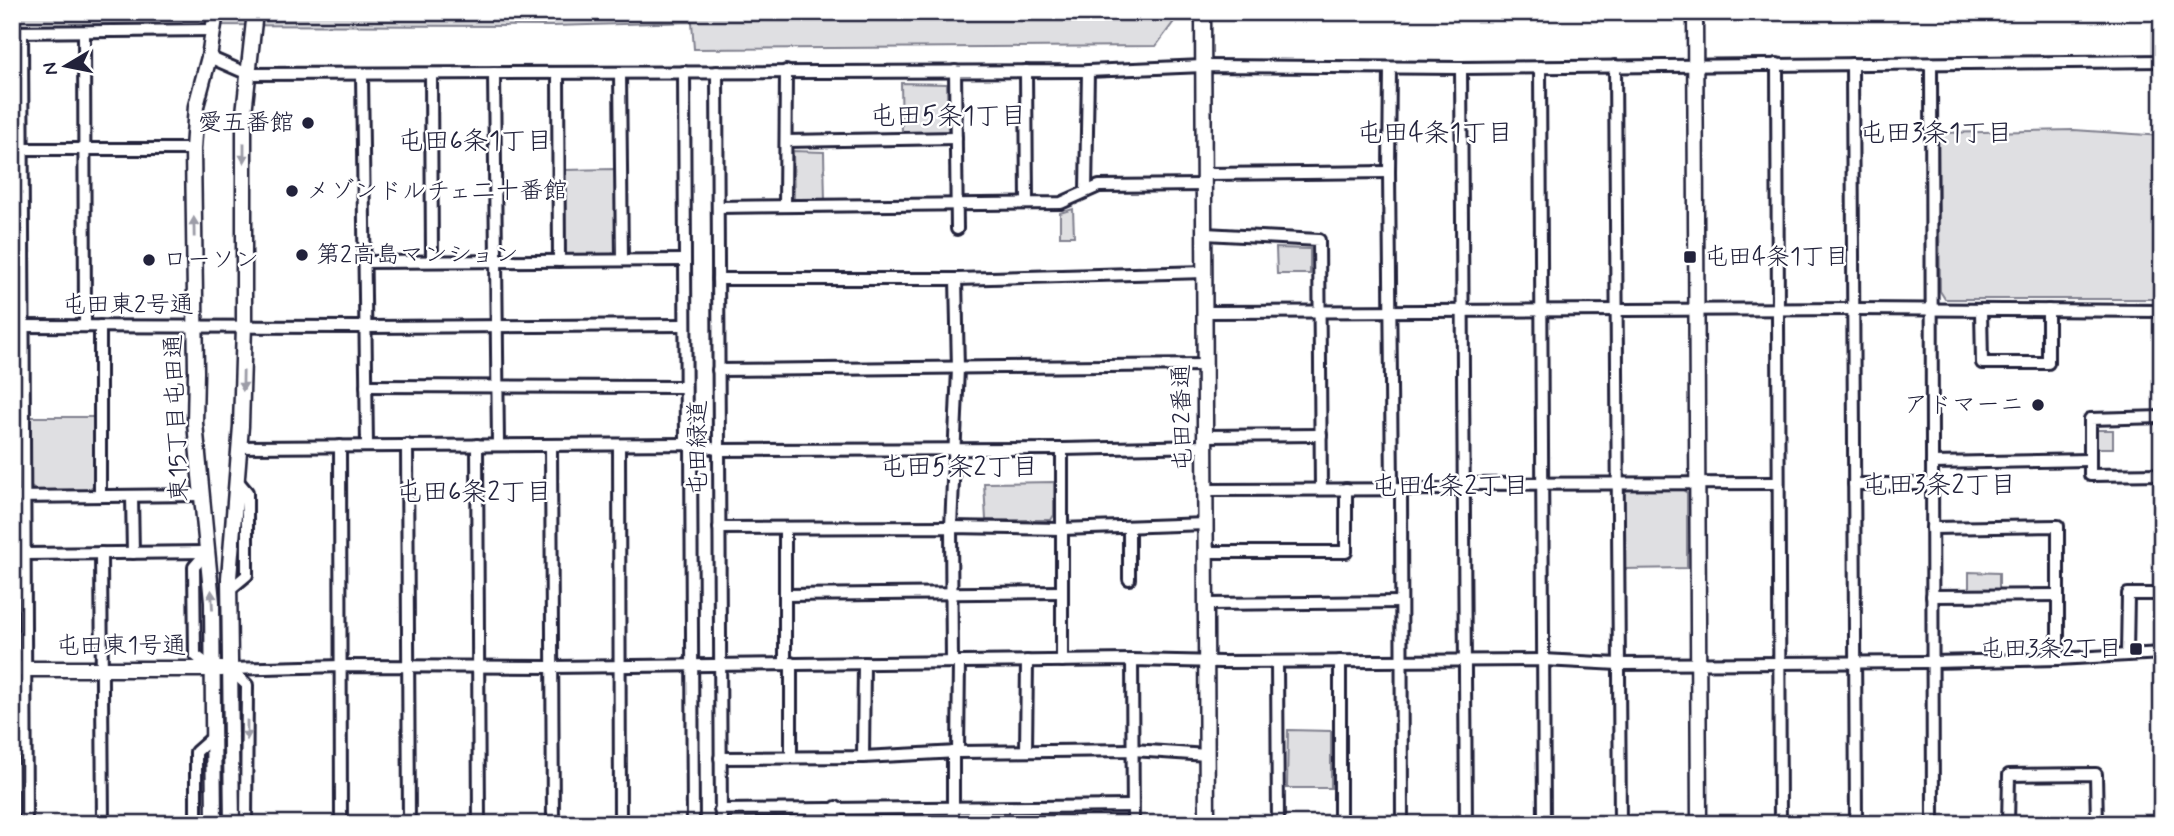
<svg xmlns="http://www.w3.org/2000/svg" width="2174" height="836" font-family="Mynerve,'Klee One',sans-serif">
  <rect width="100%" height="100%" fill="#fff"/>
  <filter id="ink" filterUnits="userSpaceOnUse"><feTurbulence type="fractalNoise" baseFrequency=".0143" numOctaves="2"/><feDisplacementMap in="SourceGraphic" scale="14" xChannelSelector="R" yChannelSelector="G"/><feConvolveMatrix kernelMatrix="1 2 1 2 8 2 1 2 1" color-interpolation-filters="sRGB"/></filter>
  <g filter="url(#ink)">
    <!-- green -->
    <g fill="#dfdfe2" stroke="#80808e" stroke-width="2">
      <polygon points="12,12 1181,12 1156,46 694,49 692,22 553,26 175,25 12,27"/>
      <polygon points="901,83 947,84 948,134 902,134"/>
      <polygon points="2074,130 2162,136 2162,299 1945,299 1940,291 1938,133"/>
      <polygon points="793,151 824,152 825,202 794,201"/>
      <polygon points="615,169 615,251 611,255 568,255 564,252 564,170"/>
      <polygon points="1073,209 1074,236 1060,236 1060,213"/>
      <polygon points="1276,248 1310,249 1310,274 1277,274"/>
      <polygon points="30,417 94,417 93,486 88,490 35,490 30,486"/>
      <rect x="2095" y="430" width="18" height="18"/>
      <polygon points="1054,482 1054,515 1051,520 986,520 984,483"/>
      <polygon points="1627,490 1683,490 1687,493 1687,568 1624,569 1623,494"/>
      <polygon points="1969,572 1999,573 1999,591 1969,590"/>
      <polygon points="1288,730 1331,731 1331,788 1287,788"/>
      <rect x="727" y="814" width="41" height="10"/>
    </g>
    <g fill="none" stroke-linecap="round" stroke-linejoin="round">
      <!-- minor casing -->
      <g stroke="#22223b" stroke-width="16">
        <g id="minor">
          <polyline points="12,32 214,30"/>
          <polyline points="22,32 26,824"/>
          <polyline points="84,32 85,326"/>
          <polyline points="209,57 248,74 1088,71 1203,66 1461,68 2162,61"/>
          <polyline points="1777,64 1780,824"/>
          <polyline points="1852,64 1856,824"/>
          <polyline points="1931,64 1933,824"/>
          <polyline points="1615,66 1620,824"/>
          <polyline points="1540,67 1544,824"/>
          <polyline points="1390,68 1389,172 1392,489"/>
          <polyline points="1461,68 1466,824"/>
          <polyline points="955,71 957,229"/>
          <polyline points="1026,71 1027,203"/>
          <polyline points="684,72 686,444"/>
          <polyline points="717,72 721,824"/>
          <polyline points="494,73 498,444"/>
          <polyline points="558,73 559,261"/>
          <polyline points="620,73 622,260"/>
          <polyline points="362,74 367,445"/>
          <polyline points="431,74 432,261"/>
          <polyline points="786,141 956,138"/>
          <polyline points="12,149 193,149"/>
          <polyline points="1205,174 1389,172"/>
          <polyline points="1086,191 1088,71"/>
          <polyline points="785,206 786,71"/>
          <polyline points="718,207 1061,203 1099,186 1205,185"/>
          <polyline points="1205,234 1319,240 1321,489"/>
          <polyline points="364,262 684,260"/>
          <polyline points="718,279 956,279 1205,272"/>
          <polyline points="1981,310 1982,363 2048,363 2048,310"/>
          <polyline points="1205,312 1854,309 2162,311"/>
          <polyline points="12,326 366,327 684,325"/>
          <polyline points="100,326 100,496"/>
          <polyline points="718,370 1205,365"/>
          <polyline points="366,386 685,387"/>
          <polyline points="2162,417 2090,419 2090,475 2162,474"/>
          <polyline points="1206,436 1321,435"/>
          <polyline points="691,444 693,824"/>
          <polyline points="407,445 409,824"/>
          <polyline points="477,445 479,824"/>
          <polyline points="551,445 553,824"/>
          <polyline points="619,445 620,824"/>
          <polyline points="340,446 341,824"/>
          <polyline points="241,447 686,444 701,445 719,450 1062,449 1206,446"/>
          <polyline points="1062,449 1062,661"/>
          <polyline points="1932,463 2089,460"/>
          <polyline points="1465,484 1778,483"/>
          <polyline points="1854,484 1931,484"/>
          <polyline points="1401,489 1402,824"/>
          <polyline points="1206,490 1465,489"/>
          <polyline points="132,496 133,553"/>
          <polyline points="12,497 202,495"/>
          <polyline points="719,528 951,527 1062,529 1206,524"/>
          <polyline points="785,528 785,663"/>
          <polyline points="1129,528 1129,579"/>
          <polyline points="1932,528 2058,526 2058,659"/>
          <polyline points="207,552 194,567 195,655 213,669"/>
          <polyline points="1207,552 1346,552 1346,489"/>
          <polyline points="101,553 103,824"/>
          <polyline points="25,554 207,552"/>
          <polyline points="229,590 247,575 247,492 236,479"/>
          <polyline points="785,595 1062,592"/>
          <polyline points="1932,596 2058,595"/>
          <polyline points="1207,604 1401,602"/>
          <polyline points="2127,654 2128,594 2162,594"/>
          <polyline points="1132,660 1133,824"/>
          <polyline points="952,662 951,527 958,369 956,279"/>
          <polyline points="1277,662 1278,824"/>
          <polyline points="791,663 791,757"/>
          <polyline points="230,669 342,666 552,667 1132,660 1221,662 1544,660 1618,664 1932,662 2058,659 2162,653"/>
          <polyline points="230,669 247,685 246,824"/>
          <polyline points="1026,751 1027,661"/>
          <polyline points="953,752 953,824"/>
          <polyline points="958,752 959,662"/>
          <polyline points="863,757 864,663"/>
          <polyline points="720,758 863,757 958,752 1133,750 1207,755"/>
          <polyline points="836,807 837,824"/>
          <polyline points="720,810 1132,806"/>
          <polyline points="196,824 196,752 213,737"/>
          <polyline points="1340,824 1340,661"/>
          <polyline points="2008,824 2009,775 2096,774 2097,824"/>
        </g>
      </g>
      <!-- tertiary casing -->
      <g stroke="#22223b" stroke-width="19">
        <g id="tertiary">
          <polyline points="1203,12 1207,824"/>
          <polyline points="1695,12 1699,824"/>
          <polyline points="12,669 222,669"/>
          <polyline points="214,824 212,602 195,423 196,372 193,149 196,106 209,57 216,12"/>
          <polyline points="232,824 229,578 241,426 244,326 244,113 255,12"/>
        </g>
      </g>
      <!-- minor -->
      <use href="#minor" stroke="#fff" stroke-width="10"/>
      <!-- tertiary -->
      <use href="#tertiary" stroke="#fff" stroke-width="14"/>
    </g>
    <!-- one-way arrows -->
    <defs><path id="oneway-solid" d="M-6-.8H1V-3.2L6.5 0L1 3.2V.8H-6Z" transform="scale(1.75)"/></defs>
    <g fill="#9c9ca7">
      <use href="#oneway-solid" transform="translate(244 153) rotate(90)"/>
      <use href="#oneway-solid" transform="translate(194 227) rotate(-91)"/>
      <use href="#oneway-solid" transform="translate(243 381) rotate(91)"/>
      <use href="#oneway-solid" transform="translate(212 600) rotate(-93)"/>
      <use href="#oneway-solid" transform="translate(247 730) rotate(90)"/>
    </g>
  </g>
  <!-- markers -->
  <g fill="#22223b" stroke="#fff" stroke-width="2.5">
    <circle cx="308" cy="123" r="7"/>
    <circle cx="292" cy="191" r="7"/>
    <circle cx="302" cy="255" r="7"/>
    <rect x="1683" y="250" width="14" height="14" rx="3.5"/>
    <circle cx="149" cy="260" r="7"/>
    <circle cx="2038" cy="405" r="7"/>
    <rect x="2129" y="642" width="14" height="14" rx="3.5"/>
  </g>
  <g text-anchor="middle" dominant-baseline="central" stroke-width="5" stroke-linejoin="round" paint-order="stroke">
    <!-- poi labels -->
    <g font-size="24" fill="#22223b" stroke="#fff" text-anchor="start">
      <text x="294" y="123" text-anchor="end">愛五番館</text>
      <text x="306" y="191">メゾンドルチェ二十番館</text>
      <text x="316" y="255">第2高島マンション</text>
      <text x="1704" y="257">屯田4条1丁目</text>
      <text x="163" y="260">ローソン</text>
      <text x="2024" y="405" text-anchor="end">アドマーニ</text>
      <text x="2122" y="649" text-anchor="end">屯田3条2丁目</text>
    </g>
    <!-- street labels -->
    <g font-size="24" fill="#22223b" stroke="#fff">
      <text x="128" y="305">屯田東2号通</text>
      <text transform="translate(177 418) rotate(-92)">東15丁目屯田通</text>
      <text transform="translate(1183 418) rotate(-91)">屯田2番通</text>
      <text transform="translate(698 448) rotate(-90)">屯田緑道</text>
      <text x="121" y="646">屯田東1号通</text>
    </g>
    <!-- neighbourhood labels -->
    <g font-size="26" fill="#22223b" stroke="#fff">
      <text x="948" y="117">屯田5条1丁目</text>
      <text x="1435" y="134">屯田4条1丁目</text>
      <text x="1936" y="134">屯田3条1丁目</text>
      <text x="475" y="142">屯田6条1丁目</text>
      <text x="959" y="468">屯田5条2丁目</text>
      <text x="1939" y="486">屯田3条2丁目</text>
      <text x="1450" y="487">屯田4条2丁目</text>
      <text x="474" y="493">屯田6条2丁目</text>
    </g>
  </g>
  <!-- margin -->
  <rect width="2174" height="836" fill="none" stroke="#fff" stroke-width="42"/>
  <rect x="21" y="21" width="2132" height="794" fill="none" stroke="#22223b" stroke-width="2.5" filter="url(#ink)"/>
  <!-- north arrow -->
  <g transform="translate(66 66) rotate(260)" stroke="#ffffff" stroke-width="5" paint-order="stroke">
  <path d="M0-5L12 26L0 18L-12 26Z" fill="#22223b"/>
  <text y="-10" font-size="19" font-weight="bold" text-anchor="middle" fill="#22223b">N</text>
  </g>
</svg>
